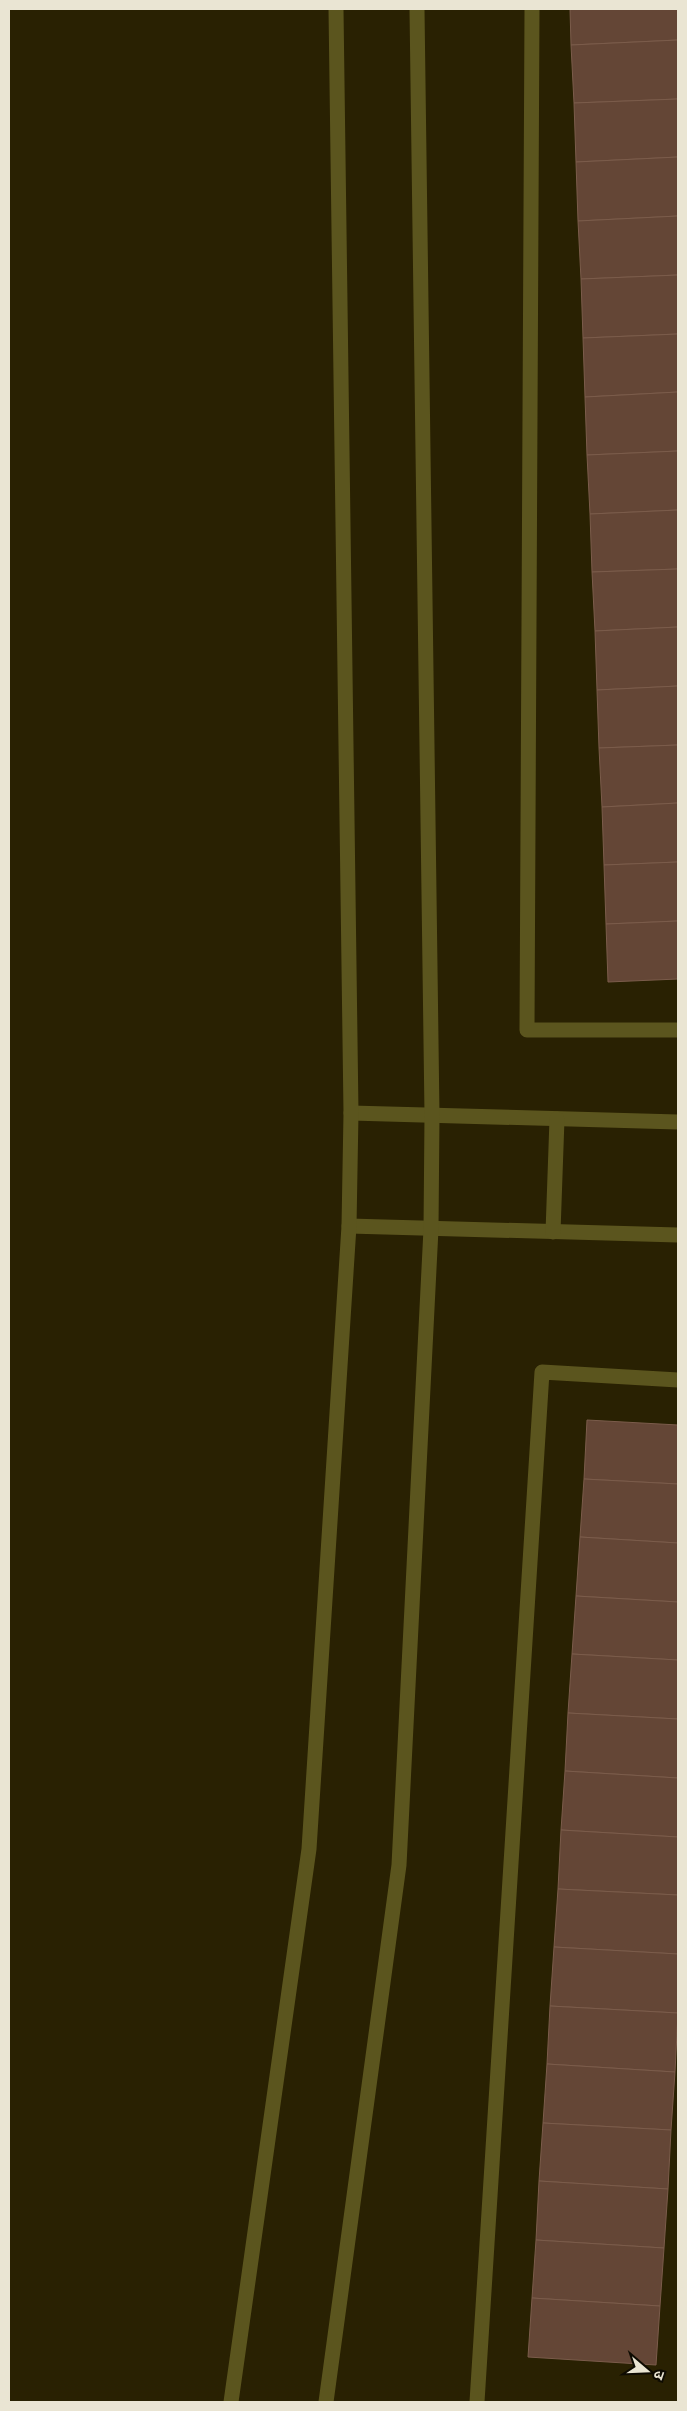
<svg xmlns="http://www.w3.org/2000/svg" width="687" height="2411" font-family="Spectral,'Noto Sans Devanagari',serif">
  <rect width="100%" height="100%" fill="#292102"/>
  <!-- building -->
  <g fill="#644636" stroke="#7b5c4b">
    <polygon points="570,9 678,9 678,40 571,45"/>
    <polygon points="678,40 678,99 574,103 571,45"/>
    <polygon points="678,99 678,157 576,162 574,103"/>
    <polygon points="678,157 678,216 578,221 576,162"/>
    <polygon points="678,216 678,275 581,279 578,221"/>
    <polygon points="678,275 678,334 583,338 581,279"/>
    <polygon points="678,334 678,392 585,397 583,338"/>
    <polygon points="678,392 678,451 587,455 585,397"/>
    <polygon points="678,451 678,510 590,514 587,455"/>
    <polygon points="678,510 678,569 592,572 590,514"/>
    <polygon points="678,569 678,627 595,631 592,572"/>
    <polygon points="678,627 678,686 597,690 595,631"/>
    <polygon points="678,686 678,745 599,748 597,690"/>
    <polygon points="678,745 678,803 602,807 599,748"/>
    <polygon points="678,803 678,862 604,865 602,807"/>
    <polygon points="678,862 678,921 606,924 604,865"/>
    <polygon points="678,921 678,979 608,982 606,924"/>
    <polygon points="587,1420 678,1425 678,1484 584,1479"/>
    <polygon points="584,1479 678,1484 678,1543 580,1537"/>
    <polygon points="580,1537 678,1543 678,1602 576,1596"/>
    <polygon points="576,1596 678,1602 678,1660 572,1654"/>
    <polygon points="572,1654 678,1660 678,1719 568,1713"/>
    <polygon points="568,1713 678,1719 678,1778 565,1771"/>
    <polygon points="565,1771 678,1778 678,1837 561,1830"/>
    <polygon points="561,1830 678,1837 678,1895 558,1889"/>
    <polygon points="558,1889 678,1895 678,1954 554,1947"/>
    <polygon points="554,1947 678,1954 678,2013 550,2006"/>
    <polygon points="550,2006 678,2013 675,2072 547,2064"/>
    <polygon points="547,2064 675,2072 671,2130 543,2123"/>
    <polygon points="543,2123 671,2130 668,2189 539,2181"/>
    <polygon points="539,2181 668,2189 664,2248 536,2240"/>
    <polygon points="536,2240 664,2248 660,2306 532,2298"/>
    <polygon points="532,2298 660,2306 656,2365 528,2357"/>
  </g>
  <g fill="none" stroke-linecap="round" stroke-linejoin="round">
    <!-- minor -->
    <g stroke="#5b551e" stroke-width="15">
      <polyline points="532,9 527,1030 678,1030"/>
      <polyline points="351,1113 678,1122"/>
      <polyline points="349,1226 678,1235"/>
      <polyline points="553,1232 557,1119"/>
      <polyline points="231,2402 309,1849 349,1226 351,1113 336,9"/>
      <polyline points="326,2402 399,1865 431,1229 432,1115 417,9"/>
      <polyline points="477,2402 542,1372 678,1380"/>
    </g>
  </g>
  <!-- border -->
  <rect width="687" height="2411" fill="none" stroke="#eae5d3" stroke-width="20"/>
  <!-- north arrow -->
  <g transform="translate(647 2371) rotate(109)" stroke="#0e0b02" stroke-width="4" paint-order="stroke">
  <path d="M0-4L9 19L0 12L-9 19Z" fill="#eae5d3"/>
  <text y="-8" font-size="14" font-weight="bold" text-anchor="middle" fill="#eae5d3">उ</text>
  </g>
</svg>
